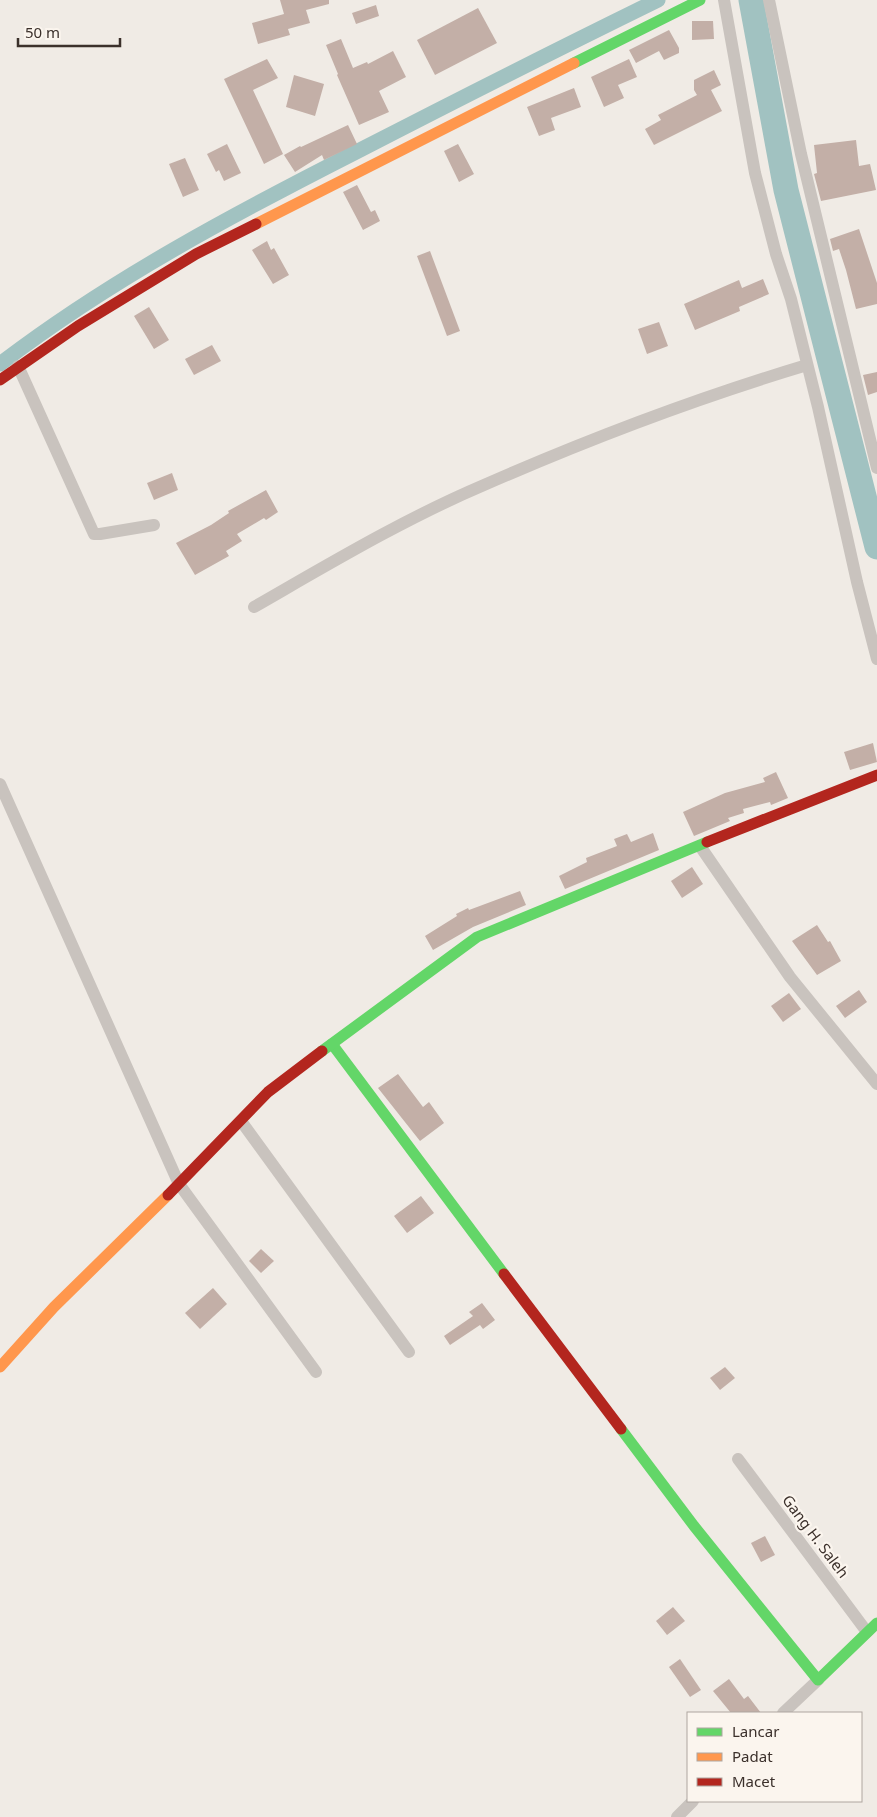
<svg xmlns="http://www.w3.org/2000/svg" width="877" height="1817" font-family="'Noto Sans',sans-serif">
  <rect width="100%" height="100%" fill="#f0ebe5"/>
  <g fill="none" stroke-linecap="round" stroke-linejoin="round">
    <!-- canal -->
    <path stroke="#a1c2c1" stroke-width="15" d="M0,364C111,279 236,213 360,150C459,99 558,49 658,0"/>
    <!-- river -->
    <polyline stroke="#a1c2c1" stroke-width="25" points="751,0 786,190 877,547"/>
  </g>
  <!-- building -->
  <g fill="#c3afa7">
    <polygon points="280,0 329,0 329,4 306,10 310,23 288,29 290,35 258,44 252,23 284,14"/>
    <polygon points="376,5 379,16 356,24 352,13"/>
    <polygon points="478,8 497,43 435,75 417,40"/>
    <polygon points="692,21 713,21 714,39 692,40"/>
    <polygon points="669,30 679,48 679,53 664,60 659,51 636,63 629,50"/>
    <polygon points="341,39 353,68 367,62 368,64 393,51 406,77 379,91 389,112 359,125 337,75 338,74 326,45"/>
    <polygon points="267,59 278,78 253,90 283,154 264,164 224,79"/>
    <polygon points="629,59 637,77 618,85 624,98 604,107 591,77"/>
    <polygon points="714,70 721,85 711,90 722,111 654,145 645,129 661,120 658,115 697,95 694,90 694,80"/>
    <polygon points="294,75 324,84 315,116 286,107"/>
    <polygon points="574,88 581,107 551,118 555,130 539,136 527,107"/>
    <polygon points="348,125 357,144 324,160 322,155 295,172 284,155 300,146 301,147"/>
    <polygon points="856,140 859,166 870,164 876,190 821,201 814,174 817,173 814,145"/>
    <polygon points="227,144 241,173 224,181 219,170 216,172 207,154"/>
    <polygon points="458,144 474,174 459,182 444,151"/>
    <polygon points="185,158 199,190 183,197 169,164"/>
    <polygon points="357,185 371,212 375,210 380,221 363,230 343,192"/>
    <polygon points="859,229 877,283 877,304 856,309 846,270 839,249 833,251 830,239"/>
    <polygon points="267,241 271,250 274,248 289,275 273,284 252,250"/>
    <polygon points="430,251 460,331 447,336 417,256"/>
    <polygon points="763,279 769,294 739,307 740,311 695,330 684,304 739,280 742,288"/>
    <polygon points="149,307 169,340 154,349 134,316"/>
    <polygon points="659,322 668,346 647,354 638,329"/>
    <polygon points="212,345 221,361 194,375 185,359"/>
    <polygon points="877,372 877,392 868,395 863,375"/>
    <polygon points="172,473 178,490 154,500 147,483"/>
    <polygon points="266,490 278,512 266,520 264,518 237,534 242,541 226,551 229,556 195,575 176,543 211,525 229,513 228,511"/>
    <polygon points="873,743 877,762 850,770 844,752"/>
    <polygon points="776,772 788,798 771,805 770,802 743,809 744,813 728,818 730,821 694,836 683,812 725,793 765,782 763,778"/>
    <polygon points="653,833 659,850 565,889 559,876 587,862 586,858 617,846 614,839 627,834 631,842"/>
    <polygon points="692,867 703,884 682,898 671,881"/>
    <polygon points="520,891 526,905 473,927 433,950 425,936 457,916 456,914 468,908 469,910"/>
    <polygon points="817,925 828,942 830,941 841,961 817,975 792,941"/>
    <polygon points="859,990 867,1002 845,1018 836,1006"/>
    <polygon points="789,993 801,1009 783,1022 771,1006"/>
    <polygon points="398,1074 423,1107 429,1102 444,1123 420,1141 378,1088"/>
    <polygon points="421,1196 434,1213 407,1233 394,1216"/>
    <polygon points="261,1249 274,1261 261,1273 249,1261"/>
    <polygon points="213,1288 227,1304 200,1329 185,1313"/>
    <polygon points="482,1303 495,1320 483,1329 480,1325 450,1345 444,1336 473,1316 469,1312"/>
    <polygon points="725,1367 735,1378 720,1390 710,1378"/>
    <polygon points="765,1536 775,1555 761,1562 751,1543"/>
    <polygon points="673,1607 685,1621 667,1635 656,1621"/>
    <polygon points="680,1659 701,1690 690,1697 669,1667"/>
    <polygon points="729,1679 744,1699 748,1696 761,1713 731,1713 713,1691"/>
  </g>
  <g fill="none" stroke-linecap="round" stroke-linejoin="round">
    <!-- street -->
    <g stroke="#c9c3be" stroke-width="12">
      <polyline points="724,0 755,173 776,254 791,299 818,407 857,582 877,659"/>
      <polyline points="769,0 801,154 877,468"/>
      <polyline points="18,366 94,534 100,534 154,525"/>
      <path d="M254,607C329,564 404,519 484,485C589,439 697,398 807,365"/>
      <polyline points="0,784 179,1184 316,1372"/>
      <polyline points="700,846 790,977 877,1084"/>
      <polyline points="241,1121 409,1352"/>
      <polyline points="738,1459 867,1632"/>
      <polyline points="783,1713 818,1680"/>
      <polyline points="677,1817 693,1801"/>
    </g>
    <!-- fast -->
    <g stroke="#63d668" stroke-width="11">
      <polyline points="574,63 700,0"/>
      <polyline points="332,1044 504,1274"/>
      <polyline points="322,1051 477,937 707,842"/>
      <polyline points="621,1429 694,1526 818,1680 877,1623"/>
    </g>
    <!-- slow -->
    <g stroke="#ff974d" stroke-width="11">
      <polyline points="256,224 574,63"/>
      <polyline points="0,1367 54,1307 168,1195"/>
    </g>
    <!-- jam -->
    <g stroke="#b3261e" stroke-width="11">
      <polyline points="0,380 78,326 196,254 256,224"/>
      <polyline points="707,842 877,775"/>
      <polyline points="168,1195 268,1092 322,1051"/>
      <polyline points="504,1274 621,1429"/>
    </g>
  </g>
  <g text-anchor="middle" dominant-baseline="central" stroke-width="4.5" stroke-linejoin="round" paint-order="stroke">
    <!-- street labels -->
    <g font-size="15" fill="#3b302b" stroke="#fbf5ee">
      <text transform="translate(816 1536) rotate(53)">Gang H. Saleh</text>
    </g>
  </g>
  <!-- legend -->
  <rect x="687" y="1712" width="175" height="90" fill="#fbf5ee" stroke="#aea6a0"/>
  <rect x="697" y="1728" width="25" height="8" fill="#63d668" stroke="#aea6a0"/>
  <text x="732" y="1737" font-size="15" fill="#3b302b">Lancar</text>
  <rect x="697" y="1753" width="25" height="8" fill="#ff974d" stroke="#aea6a0"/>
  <text x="732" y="1762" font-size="15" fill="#3b302b">Padat</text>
  <rect x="697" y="1778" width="25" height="8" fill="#b3261e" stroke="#aea6a0"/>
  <text x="732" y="1787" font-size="15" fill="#3b302b">Macet</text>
  <!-- scale -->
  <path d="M18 38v8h102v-8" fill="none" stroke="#3b302b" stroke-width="2.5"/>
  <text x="25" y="38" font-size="15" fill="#3b302b" stroke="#fbf5ee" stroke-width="4" paint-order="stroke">50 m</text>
</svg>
